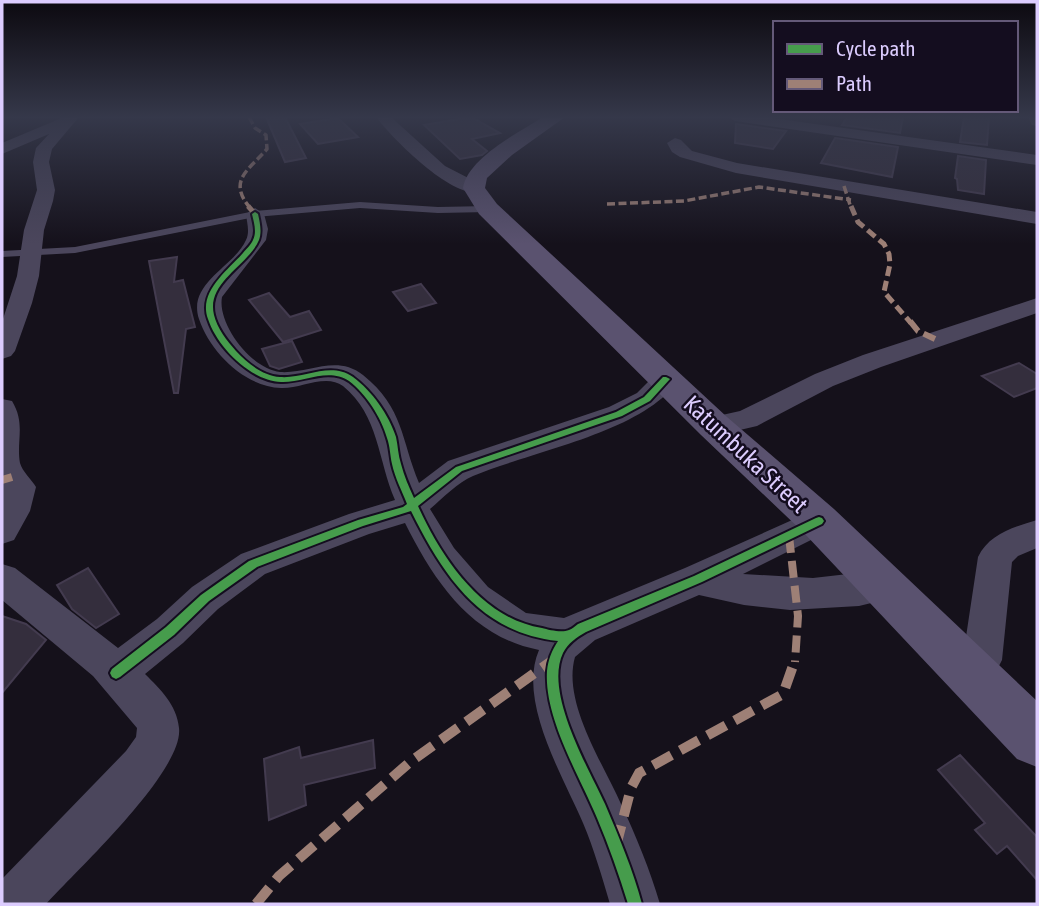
<svg xmlns="http://www.w3.org/2000/svg" width="1039" height="906" font-family="'Asap Condensed',sans-serif">
  <rect width="100%" height="100%" fill="#15111b"/>
  <!-- building -->
  <g fill="#342e3d" stroke="#433b4f" stroke-width="2">
    <polygon points="266,117 285,117 306,158 285,162"/>
    <polygon points="471,117 500,133 472,139 487,151 482,155 460,159 424,125"/>
    <polygon points="847,117 903,117 900,133 842,125"/>
    <polygon points="964,117 989,117 987,145 960,142"/>
    <polygon points="338,118 358,137 318,144 300,124"/>
    <polygon points="736,124 786,131 773,149 735,143"/>
    <polygon points="835,138 898,147 892,177 821,163"/>
    <polygon points="958,156 986,160 984,194 958,190 957,179 955,178"/>
    <polygon points="177,257 174,282 183,280 195,327 186,329 178,393 174,393 149,261"/>
    <polygon points="421,284 436,303 408,311 393,292"/>
    <polygon points="269,293 290,317 309,311 321,330 283,342 249,300"/>
    <polygon points="292,341 302,362 279,369 270,366 262,349"/>
    <polygon points="1019,363 1037,374 1037,388 1014,397 982,376"/>
    <polygon points="88,568 119,614 96,628 72,609 57,585"/>
    <polygon points="2,616 26,624 46,640 2,693"/>
    <polygon points="373,740 375,768 304,785 306,805 269,820 264,759 299,747 301,758"/>
    <polygon points="960,755 1037,837 1037,880 1007,846 997,854 975,830 985,823 938,770"/>
  </g>
  <g fill="none" stroke-linecap="round" stroke-linejoin="round">
    <!-- lane -->
    <polygon fill="#4b465c" fill-rule="evenodd" points="360,202 438,207 488,206 493,209 488,212 438,213 360,208 255,217 75,253 2,257 2,251 75,247 255,211"/>
    <!-- street -->
    <g fill="#4b465c" fill-rule="evenodd">
      <polygon points="64,117 79,117 52,149 49,162 55,190 53,201 44,230 39,276 32,303 15,351 11,356 2,359 2,322 17,276 24,230 37,190 33,162 36,148 49,134 2,154 2,143"/>
      <path d="M376,117H391L445,166L480,184L483,188L480,192C452,199 392,138 376,117Z"/>
      <polygon points="728,117 765,117 1037,155 1037,165 735,121"/>
      <polygon points="1028,117 1037,117 1037,126 1032,125"/>
      <polygon points="675,138 681,140 692,151 737,163 1037,212 1037,224 736,173 680,157 672,152 667,143"/>
      <path d="M255,208L264,214L268,229L266,240L222,297C217,324 251,369 280,372C309,374 336,354 363,375C404,408 401,440 419,483L448,461L609,407L637,393L657,373L666,371L675,373L679,379C645,432 532,451 473,476C458,482 443,498 430,509L454,548L488,587L526,613L564,618L685,568L819,508L831,512L835,521L831,530L743,574L813,578L883,570L896,575L901,586L896,597L859,606L790,610L744,605L699,595L595,640L575,657C562,702 603,763 621,804C636,836 650,870 660,904H610C602,877 594,849 583,823C563,776 517,701 539,650C471,637 434,581 405,523L369,534L265,574L218,609L183,643L145,674C160,689 177,705 179,728C184,771 76,871 46,904H2V879L126,751L136,737L137,728L93,676L2,600V564L15,568L118,648L157,619L192,587L241,554L349,514L395,500C378,461 379,415 343,386C326,373 300,389 281,388C245,387 210,352 199,319C187,283 234,267 246,240C250,232 247,223 246,214Z"/>
      <polygon points="1037,298 1037,313 881,367 833,386 757,426 714,436 704,433 700,426 704,419 740,411 815,374 863,355"/>
      <path d="M2,399L12,401C26,424 16,441 20,463C22,471 32,480 36,487L30,511L14,540L2,544Z"/>
      <path d="M1037,520V548L1018,556L1012,562L1002,660C994,677 985,683 968,690L954,684L948,671L954,658L964,650L978,557C989,534 1014,527 1037,520Z"/>
    </g>
    <!-- secondary -->
    <path fill="#5a526f" fill-rule="evenodd" d="M543,117H565L512,155L487,178L485,188L497,204L727,417L834,509L1037,701V767L1017,759L804,533L701,435L479,214L463,188C468,158 518,133 543,117Z"/>
    <!-- quiet-far4 -->
    <g stroke="#9e8076" stroke-width="3.5" stroke-dasharray="8 3.5" stroke-linecap="butt">
      <path d="M249,117L255,128L266,135L267,149C249,170 227,180 250,208"/>
      <polyline points="844,186 851,208"/>
      <polyline points="607,204 684,201 759,187 851,200"/>
    </g>
    <!-- quiet-far3 -->
    <g stroke="#9e8076" stroke-width="5" stroke-dasharray="10 5" stroke-linecap="butt">
      <polyline points="248,206 255,214"/>
      <polyline points="851,206 858,222 884,244 889,254 890,264 884,292 911,323"/>
    </g>
    <!-- quiet-far2 -->
    <polyline stroke="#9e8076" stroke-width="6" stroke-dasharray="13 6" stroke-linecap="butt" points="910,321 918,331 935,339"/>
    <!-- quiet-far1 -->
    <g stroke="#9e8076" stroke-width="8" stroke-dasharray="17 8" stroke-linecap="butt">
      <polyline points="2,480 12,477"/>
      <polyline points="789,536 798,616 795,662"/>
      <polyline points="551,662 554,660"/>
    </g>
    <!-- quiet -->
    <g stroke="#9e8076" stroke-width="10" stroke-dasharray="21 10" stroke-linecap="butt">
      <polyline points="616,846 631,788 639,773 783,694 795,660"/>
      <polyline points="256,904 279,876 410,762 553,660"/>
    </g>
    <!-- cycleway casing -->
    <g stroke="#140d1f" stroke-width="4">
      <path id="cycleway" d="M255,212L258,214C260,223 262,232 259,240C248,266 206,282 214,315C217,328 227,341 236,351C247,363 263,376 280,377C305,379 330,361 353,377C372,391 389,415 396,437C398,446 398,455 401,464C404,476 409,487 414,498L456,467L616,412L644,397L663,377H666L670,379L650,401L622,416L462,471L418,506C441,557 482,619 542,628C549,630 562,633 569,630C572,629 575,626 578,624L694,576L816,518L819,517L822,518L824,521L822,524L702,582L586,632C577,637 568,643 563,653C544,693 588,767 605,804C619,837 633,870 642,904H628C619,875 609,846 597,818C579,775 544,718 547,671C548,660 552,650 558,641C480,633 443,575 411,511L363,526L257,567L209,601L174,635L120,677L116,679L112,677L110,673L112,669L166,627L201,595L249,561L358,520L403,507L407,504C402,491 395,478 392,464C390,455 390,446 387,438C381,417 366,394 349,381C328,367 303,383 281,382C251,381 217,347 208,319C198,292 227,271 243,253C246,249 251,245 253,240C257,232 254,223 252,214Z"/>
    </g>
    <!-- cycleway -->
    <use href="#cycleway" fill="#469c4c" fill-rule="evenodd"/>
  </g>
  <!-- sky -->
  <linearGradient id="sky" x2="0" y2="1"><stop stop-color="#0c090f"/><stop offset="0.48" stop-color="#35384a"/><stop offset="1" stop-color="#35384a" stop-opacity="0"/></linearGradient>
  <rect width="1039" height="244" fill="url(#sky)"/>
  <g text-anchor="middle" dominant-baseline="central" stroke-width="5" stroke-linejoin="round" paint-order="stroke">
    <!-- street labels -->
    <g font-size="24" fill="#dcccfe" stroke="#140d1f">
      <text transform="translate(746 454) rotate(43)">Katumbuka Street</text>
    </g>
  </g>
  <!-- border -->
  <rect width="1039" height="906" fill="none" stroke="#dcccfe" stroke-width="7"/>
  <!-- legend -->
  <rect x="773" y="21" width="245" height="91" fill="#140d1f" stroke="#645978" stroke-width="2"/>
  <rect x="787" y="44" width="35" height="10" fill="#469c4c" stroke="#645978" stroke-width="2"/>
  <text x="836" y="56" font-size="21" fill="#dcccfe">Cycle path</text>
  <rect x="787" y="79" width="35" height="10" fill="#9e8076" stroke="#645978" stroke-width="2"/>
  <text x="836" y="91" font-size="21" fill="#dcccfe">Path</text>
</svg>
